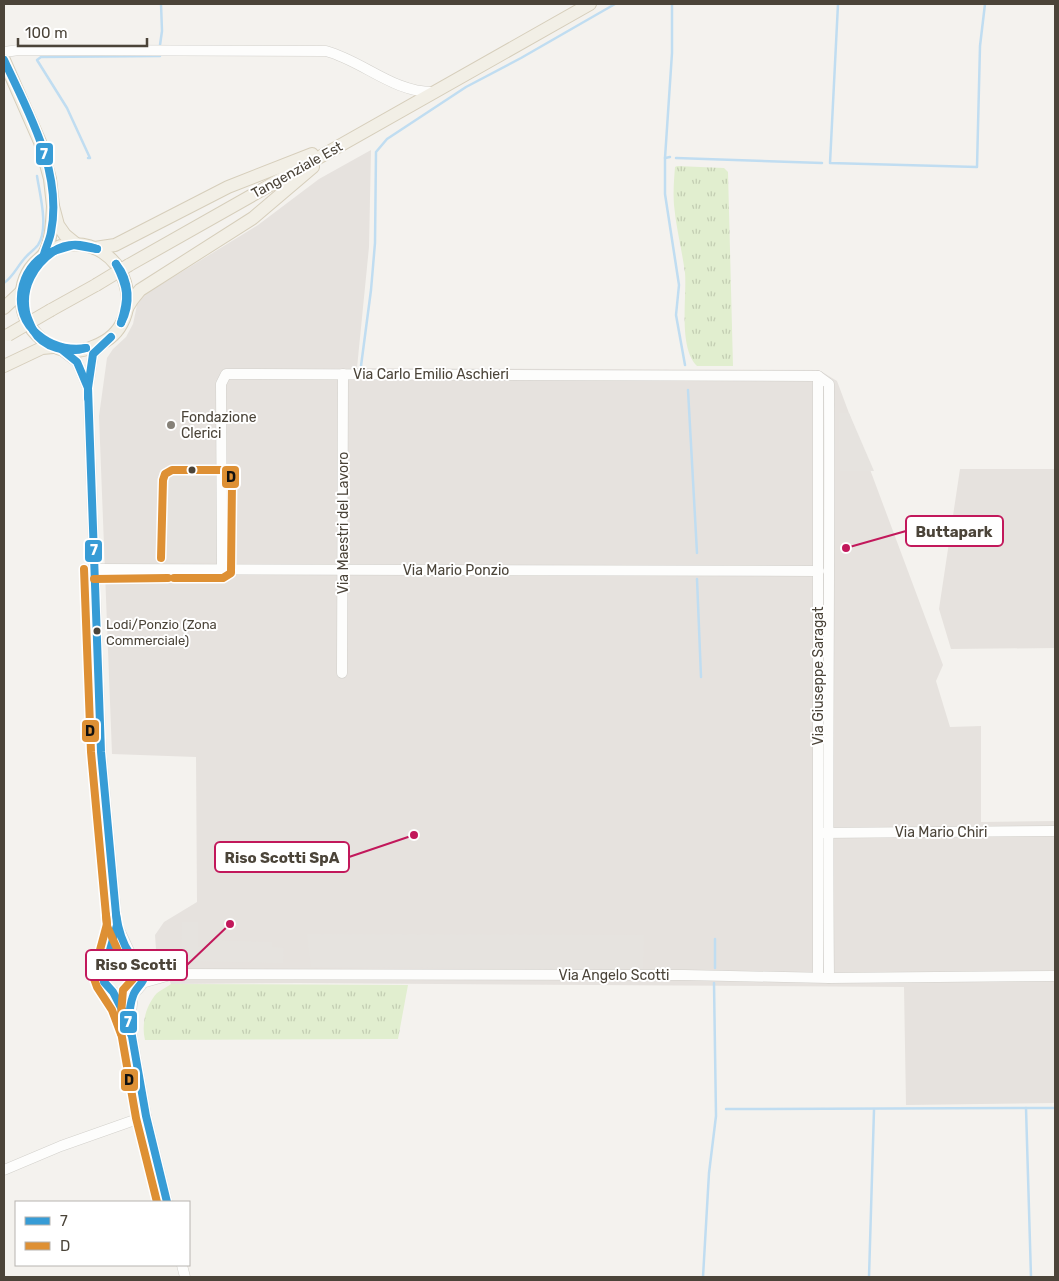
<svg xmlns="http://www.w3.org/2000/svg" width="1059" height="1281" font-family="Rubik,sans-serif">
  <defs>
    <pattern id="grass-tufts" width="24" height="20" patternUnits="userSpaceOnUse" patternTransform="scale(1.25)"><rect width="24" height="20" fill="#e1eecf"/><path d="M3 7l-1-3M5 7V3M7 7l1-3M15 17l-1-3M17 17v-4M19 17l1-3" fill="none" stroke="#c3cdb2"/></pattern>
  </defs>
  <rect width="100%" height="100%" fill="#f4f2ee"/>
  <!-- industrial -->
  <g fill="#e6e2de">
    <polygon points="371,150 369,247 357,368 819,370 837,381 943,665 936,681 950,727 981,726 981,822 1055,821 1055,1103 906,1105 904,987 298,983 171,984 156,949 155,935 164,922 197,902 196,757 112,754 99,416 107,358 113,349 126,337 133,324 137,305 144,295 258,225 319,179"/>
    <polygon points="960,469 1055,469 1055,648 951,649 939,609"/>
  </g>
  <!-- grass -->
  <g fill="url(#grass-tufts)">
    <path d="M677,166L724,168L728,172L733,366H697C678,348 687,297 685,273C682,250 676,228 674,205C673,192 674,180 675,167Z"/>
    <path d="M171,984L408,985L398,1039L145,1040C141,1024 146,1005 157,993C161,990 167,987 171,984Z"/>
  </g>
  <!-- parking -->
  <g fill="#e6e3df">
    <polygon points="839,413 849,413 874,471 840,471"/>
    <polygon points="167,471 219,471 217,562 168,562"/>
    <polygon points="182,922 198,922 198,947 210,947 211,940 272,942 272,947 284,948 283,963 181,961"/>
    <polygon points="307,934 644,935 643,969 311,967"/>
  </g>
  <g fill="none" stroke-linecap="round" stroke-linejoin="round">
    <!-- stream -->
    <g stroke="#c0ddf1" stroke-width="2.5">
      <polyline points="672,4 672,53 665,158 665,194 679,285 676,315 685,365"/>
      <polyline points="838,4 830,163 977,167 980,46 985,4"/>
      <polyline points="160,45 162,31 161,4"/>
      <polyline points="88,158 90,158 67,108 37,60 41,57 160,56"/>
      <polyline points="665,158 670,157"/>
      <polyline points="676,158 822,163"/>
      <path d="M4,283C13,277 17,267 24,259C28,254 34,250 38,245C49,229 40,195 37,176"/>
      <polyline points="361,366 371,290 375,243 376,152 387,139 466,87 521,58 615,4"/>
      <polyline points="688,390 697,553"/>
      <polyline points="697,579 701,677"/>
      <polyline points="715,968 715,939"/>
      <polyline points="1026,1108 1031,1277"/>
      <polyline points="726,1109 1055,1108"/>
      <polyline points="703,1277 709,1173 716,1116 714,983"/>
      <polyline points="869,1277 874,1110"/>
    </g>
    <!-- minor casing -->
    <g stroke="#d2d0cb" stroke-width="11">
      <g id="minor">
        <path d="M4,52L19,50L326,51C363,61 394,93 434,92"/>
        <polyline points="103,344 93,354 88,388 101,752 117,925 107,963"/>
        <polyline points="61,350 77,362 88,388"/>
        <path d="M222,568L221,384L226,374L818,376L829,384C830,582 827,780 829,978"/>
        <polyline points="94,569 819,571"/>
        <polyline points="342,673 343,374"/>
        <polyline points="821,833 1055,831"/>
        <polyline points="117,925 131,955"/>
        <circle cx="124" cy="975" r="20"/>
        <polyline points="141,964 173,974"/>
        <polyline points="818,977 818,376"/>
        <polyline points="142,983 174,974 684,975 829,978 1055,976"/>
        <polyline points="113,992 130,1025"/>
        <polyline points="133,993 130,1025 146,1116 167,1202"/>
        <polyline points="4,1170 61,1146 146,1116"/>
        <polyline points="182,1265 185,1277"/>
      </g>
    </g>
    <!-- major casing -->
    <g stroke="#d6cebb" stroke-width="14">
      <g id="major">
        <polyline points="4,60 40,142 50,179 53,206 58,225 65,235 76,244"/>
        <polyline points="95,248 115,245 228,187 312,154"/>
        <path d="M44,254C49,251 55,248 61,246C127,231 154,324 95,346C82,352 68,353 55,347C37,340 24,323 22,304C20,291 24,275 33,265C36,261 41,258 44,254C52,240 52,221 53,206"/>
        <polyline points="129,265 590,4"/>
        <polyline points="4,308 22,291"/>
        <polyline points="127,308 132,300 140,290 253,218 313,167"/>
        <polyline points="51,310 96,285"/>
        <polyline points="4,366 42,348 53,347"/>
      </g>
    </g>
    <!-- minor -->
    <use href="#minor" stroke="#fdfdfc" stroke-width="10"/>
    <!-- major -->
    <use href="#major" stroke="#f2efe6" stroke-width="12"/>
    <!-- major-bridge casing -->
    <g stroke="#d6cebb" stroke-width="14" stroke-linecap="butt">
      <g id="major-bridge">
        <polyline points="96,285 129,265"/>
        <polyline points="8,335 51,310"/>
      </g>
    </g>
    <!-- major-bridge -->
    <use href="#major-bridge" stroke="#f2efe6" stroke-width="12"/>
    <!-- bus-1 casing -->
    <g stroke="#fff" stroke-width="11">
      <g id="bus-1">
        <path d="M4,60C28,112 63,172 51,232C50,239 46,247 44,254"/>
        <path d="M54,251C67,242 83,244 97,249"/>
        <polyline points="54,251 74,245 97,249"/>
        <path d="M116,264C130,281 131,305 121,323"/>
        <path d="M116,264C128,288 129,297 121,323"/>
        <path d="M33,330C48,345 65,351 86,348"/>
        <path d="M33,330C43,348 68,354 86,348"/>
        <path d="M33,330C9,306 23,260 54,251"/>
        <path d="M33,330C31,325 27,318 26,312C21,287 34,265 54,251"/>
        <polyline points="111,337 93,354 88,388 101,752 117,925 103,975 104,982 113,992 130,1025 146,1116 167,1202"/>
        <polyline points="61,349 77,362 88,388 88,398"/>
        <path d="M116,914C118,928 122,943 130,954C135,960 142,963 144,972C146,983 136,986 133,996C129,1007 129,1022 131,1034"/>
      </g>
    </g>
    <!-- bus-2 casing -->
    <g stroke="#fff" stroke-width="11">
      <g id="bus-2">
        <polyline points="161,558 163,480 165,474 172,470 222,470 228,472 232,480 231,573 223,578 174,578"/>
        <polyline points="84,569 91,752 107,926 122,960 130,966 134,972 133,979 123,990 120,1026 136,1118 157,1202"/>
        <polyline points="94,579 168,578"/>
        <polyline points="106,915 107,924 93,976 97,987 112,1010 121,1034"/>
      </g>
    </g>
    <!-- bus-1 -->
    <use href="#bus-1" stroke="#379cd6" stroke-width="8"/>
    <!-- bus-2 -->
    <use href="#bus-2" stroke="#de9034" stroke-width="8"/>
  </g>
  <!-- markers -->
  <circle fill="#868178" stroke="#fff" stroke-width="2" cx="171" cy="425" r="5"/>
  <g fill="#4b4439" stroke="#fff" stroke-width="2">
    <circle cx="192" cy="470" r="4.5"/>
    <circle cx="97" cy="631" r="4.5"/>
  </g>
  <g text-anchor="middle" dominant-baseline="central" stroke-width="4" stroke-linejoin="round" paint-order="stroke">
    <!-- bus labels -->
    <g font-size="13" fill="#4b4439" stroke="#fff" text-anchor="start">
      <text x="106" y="624">Lodi/Ponzio (Zona<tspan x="106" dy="16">Commerciale)</tspan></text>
    </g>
    <!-- street labels -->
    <g font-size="14" fill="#4b4439" stroke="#fff">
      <text transform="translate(297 170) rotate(-29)">Tangenziale Est</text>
      <text x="431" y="374">Via Carlo Emilio Aschieri</text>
      <text transform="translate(343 523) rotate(-90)">Via Maestri del Lavoro</text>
      <text x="456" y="570">Via Mario Ponzio</text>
      <text transform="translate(818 676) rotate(-90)">Via Giuseppe Saragat</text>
      <text x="941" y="832">Via Mario Chiri</text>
      <text x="614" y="975">Via Angelo Scotti</text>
    </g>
    <!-- poi labels -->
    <g font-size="14" fill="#4b4439" stroke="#fff" text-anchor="start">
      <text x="181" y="417">Fondazione<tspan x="181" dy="16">Clerici</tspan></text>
    </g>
  </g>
  <!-- callouts -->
  <path fill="none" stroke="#c2185b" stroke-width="2" d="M846 548L906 531M414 835L349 857M230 924L187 965"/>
  <g fill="#c2185b" stroke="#fff" stroke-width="2">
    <circle cx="846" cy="548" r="5"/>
    <circle cx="414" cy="835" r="5"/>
    <circle cx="230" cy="924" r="5"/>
  </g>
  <g fill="#fff" stroke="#c2185b" stroke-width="2">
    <rect x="906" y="516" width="97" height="30" rx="5"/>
    <rect x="215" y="842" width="134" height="30" rx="5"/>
    <rect x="86" y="950" width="101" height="30" rx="5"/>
  </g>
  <g font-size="15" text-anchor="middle" font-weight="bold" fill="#4b4439">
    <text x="954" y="537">Buttapark</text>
    <text x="282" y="863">Riso Scotti SpA</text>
    <text x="136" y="970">Riso Scotti</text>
  </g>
  <g stroke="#fff" stroke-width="2">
    <rect x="35" y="142" width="19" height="24" rx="5" fill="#379cd6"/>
    <rect x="221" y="465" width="19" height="24" rx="5" fill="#de9034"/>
    <rect x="84" y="539" width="19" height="24" rx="5" fill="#379cd6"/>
    <rect x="81" y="719" width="19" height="24" rx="5" fill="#de9034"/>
    <rect x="119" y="1010" width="19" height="24" rx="5" fill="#379cd6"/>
    <rect x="120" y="1068" width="19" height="24" rx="5" fill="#de9034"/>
  </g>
  <g font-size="14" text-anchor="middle" font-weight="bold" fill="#fff">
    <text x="44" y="159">7</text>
    <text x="94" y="555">7</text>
    <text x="128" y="1027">7</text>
  </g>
  <g font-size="14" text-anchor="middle" font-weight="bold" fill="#111">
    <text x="231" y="482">D</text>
    <text x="90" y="736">D</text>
    <text x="129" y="1085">D</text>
  </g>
  <!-- border -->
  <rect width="1059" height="1281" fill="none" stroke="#4b4439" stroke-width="10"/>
  <!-- legend -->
  <rect x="15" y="1201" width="175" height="65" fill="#ffffff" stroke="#b7b4b0"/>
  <rect x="25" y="1217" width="25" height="8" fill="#379cd6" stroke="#b7b4b0"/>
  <text x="60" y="1226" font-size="15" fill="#4b4439">7</text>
  <rect x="25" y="1242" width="25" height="8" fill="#de9034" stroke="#b7b4b0"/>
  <text x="60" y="1251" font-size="15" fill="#4b4439">D</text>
  <!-- scale -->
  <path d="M18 38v8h129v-8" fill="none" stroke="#4b4439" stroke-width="2.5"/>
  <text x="25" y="38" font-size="15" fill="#4b4439" stroke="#ffffff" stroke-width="4" paint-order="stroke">100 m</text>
</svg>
